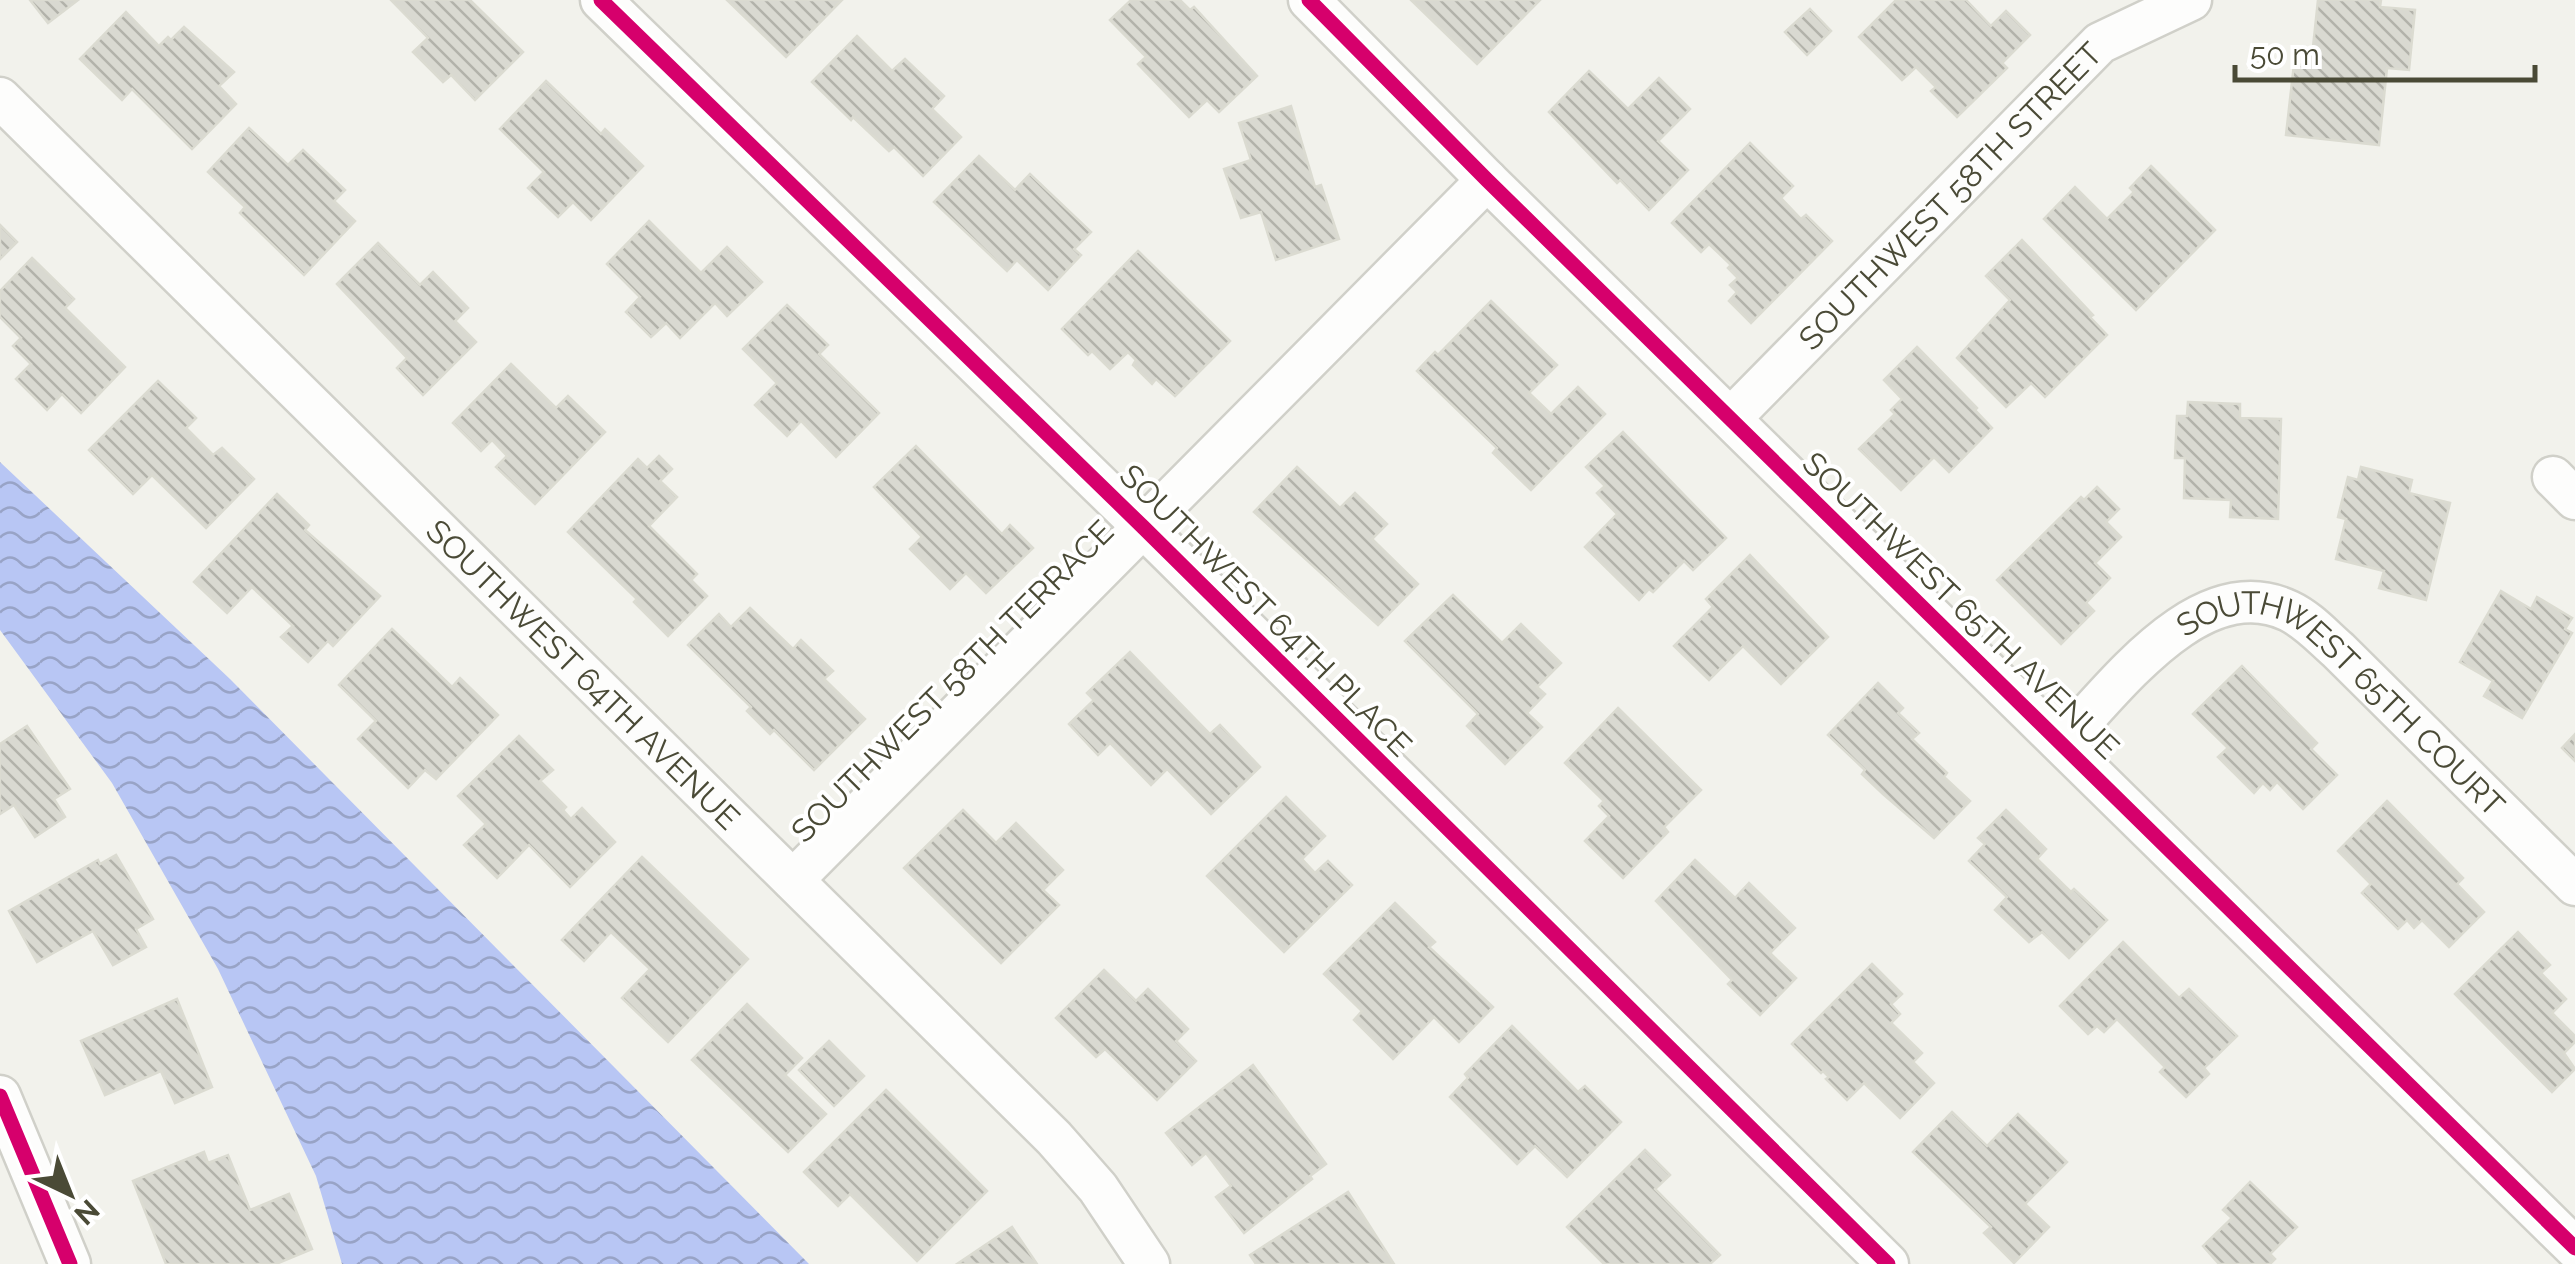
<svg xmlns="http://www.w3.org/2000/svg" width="2575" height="1264" font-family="Raleway,sans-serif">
  <defs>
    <pattern id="water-waves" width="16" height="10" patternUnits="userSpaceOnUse" patternTransform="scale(2.5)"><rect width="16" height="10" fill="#b8c6f4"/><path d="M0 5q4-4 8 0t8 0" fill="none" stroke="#98a3c6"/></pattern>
    <pattern id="building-back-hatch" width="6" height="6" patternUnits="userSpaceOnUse" patternTransform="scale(2.5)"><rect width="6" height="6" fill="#d9d9d1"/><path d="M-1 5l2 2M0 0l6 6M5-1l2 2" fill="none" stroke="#b2b2aa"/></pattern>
  </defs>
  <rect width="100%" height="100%" fill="#f2f2ec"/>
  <!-- water -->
  <polygon fill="url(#water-waves)" points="0,462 230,679 809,1264 342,1264 316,1176 218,969 112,783 0,630"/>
  <!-- building -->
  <g fill="url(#building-back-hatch)" stroke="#dbdbd1" stroke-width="2.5">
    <polygon points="30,0 78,0 48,23"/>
    <polygon points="391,0 470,0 523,52 475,100 451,75 443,82 413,52 428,38"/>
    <polygon points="727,0 842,0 786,57"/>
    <polygon points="1131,0 1180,0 1190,10 1194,7 1257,76 1219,112 1207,100 1189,117 1138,64 1146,57 1110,20"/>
    <polygon points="1411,0 1540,0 1477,64"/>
    <polygon points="1896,0 1966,0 1991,26 2006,11 2030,35 2002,63 2007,68 1957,117 1931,91 1936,87 1916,67 1902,80 1859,37"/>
    <polygon points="2318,0 2381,0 2380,7 2415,10 2409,70 2387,68 2379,145 2286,135 2294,64 2311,66"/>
    <polygon points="1810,9 1831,31 1807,55 1785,32"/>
    <polygon points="126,12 159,46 168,37 171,40 184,27 234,72 219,86 236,104 192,149 132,89 122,100 80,59"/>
    <polygon points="857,36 892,71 905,59 944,96 932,109 961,137 923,176 894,147 889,151 853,117 851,120 812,82"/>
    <polygon points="1589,71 1628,109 1659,78 1690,109 1658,141 1688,170 1649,210 1620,180 1617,183 1549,112"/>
    <polygon points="546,81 601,134 605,129 643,166 591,220 573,202 558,217 528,188 544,172 500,129"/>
    <polygon points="1291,106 1315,187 1321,185 1339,239 1276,260 1261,212 1241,218 1224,169 1251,160 1239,123"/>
    <polygon points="249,128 288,165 303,150 345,190 334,201 355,221 304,275 240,213 245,207 208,172"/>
    <polygon points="1750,143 1793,186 1781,198 1801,219 1806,215 1832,241 1751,323 1729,301 1737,292 1730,285 1738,278 1728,268 1731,265 1709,244 1701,252 1672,223"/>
    <polygon points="979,156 1015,190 1030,174 1091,232 1074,249 1081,255 1048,290 1017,260 1007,271 934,202"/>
    <polygon points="2151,166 2215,230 2136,310 2044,219 2075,187 2107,219 2134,192 2130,188"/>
    <polygon points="649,221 701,273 727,247 762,282 727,316 715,303 680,338 666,323 651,337 626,312 640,297 607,264"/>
    <polygon points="0,225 17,242 0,259"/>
    <polygon points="2022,240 2093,315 2090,317 2107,335 2045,397 2031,383 2006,407 1957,358 2010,300 1986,276"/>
    <polygon points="378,243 420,285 433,272 468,308 455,321 476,342 423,395 397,368 407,358 337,284"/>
    <polygon points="1138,251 1230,341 1175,396 1156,379 1152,384 1133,365 1136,360 1128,352 1110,369 1092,351 1088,355 1062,329"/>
    <polygon points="32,258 74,299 65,308 125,367 81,413 62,394 47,410 16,379 31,364 13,346 21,338 0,317 0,291"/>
    <polygon points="1491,301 1557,365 1529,393 1551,414 1578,387 1605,414 1531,490 1493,453 1497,448 1417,371 1435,352 1438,355"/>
    <polygon points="787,305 828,345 819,354 879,413 836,457 801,421 787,436 755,405 777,383 743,349"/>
    <polygon points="1917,347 1977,408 1975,410 1992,428 1949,472 1934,457 1901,490 1859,449 1895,414 1891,410 1902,399 1884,380"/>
    <polygon points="511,364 556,408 568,396 605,432 535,504 496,467 507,456 492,440 481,451 453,423"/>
    <polygon points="158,381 196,418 186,428 213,455 222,448 254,479 206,528 152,475 133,494 89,450"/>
    <polygon points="2188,402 2240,404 2240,418 2281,419 2278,519 2230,517 2231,500 2184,498 2185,458 2175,458 2177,416 2187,416"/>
    <polygon points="1623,432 1726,538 1693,570 1684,561 1653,592 1649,589 1639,600 1585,547 1617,514 1597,493 1605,486 1586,467"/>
    <polygon points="916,446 1002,534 1010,525 1033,548 986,593 966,573 950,589 910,549 922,537 874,487"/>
    <polygon points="659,456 672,469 660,481 677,497 649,526 697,574 691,580 707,596 668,636 634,602 637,599 568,532 638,459 647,468"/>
    <polygon points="1297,467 1340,508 1355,493 1387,524 1372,539 1418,584 1378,625 1254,512"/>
    <polygon points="2361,467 2412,480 2409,493 2450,503 2426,600 2379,588 2384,571 2336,559 2346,519 2338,517 2348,477 2358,480"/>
    <polygon points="2097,487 2119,509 2106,522 2121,537 2095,563 2110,578 2086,603 2094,611 2061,644 1997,580 2081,497 2084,500"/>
    <polygon points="277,494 309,525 305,530 380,596 333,646 328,641 308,662 281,637 293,626 252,587 227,613 194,582"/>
    <polygon points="1750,555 1828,637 1781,684 1743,646 1709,680 1674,646 1713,607 1706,599"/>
    <polygon points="2501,591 2531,609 2537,597 2572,618 2565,629 2572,633 2522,718 2484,696 2493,681 2460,662"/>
    <polygon points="1453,595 1502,643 1521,624 1561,663 1537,687 1545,694 1527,713 1542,727 1505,764 1467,726 1478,714 1405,641"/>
    <polygon points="750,608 793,649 801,640 833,671 824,679 865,719 814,770 774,730 770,734 747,711 751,707 688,645 719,614 731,627"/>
    <polygon points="392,629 452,687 460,678 498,715 436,779 425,770 408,788 358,739 376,721 339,685"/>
    <polygon points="1130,652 1210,734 1220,725 1260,767 1211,814 1167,769 1151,785 1110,743 1098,755 1069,724 1094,700 1087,693"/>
    <polygon points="2242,666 2317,743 2311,749 2337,775 2303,809 2277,782 2270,790 2263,783 2254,793 2218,757 2228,748 2193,714"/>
    <polygon points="1878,683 1903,708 1898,713 1919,733 1912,739 1947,773 1944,777 1970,801 1934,838 1883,794 1862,774 1865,770 1828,735"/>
    <polygon points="1618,708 1701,790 1664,827 1668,832 1623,878 1585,841 1609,816 1599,806 1604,801 1565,763"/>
    <polygon points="27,726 70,789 54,799 65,817 35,837 14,805 0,814 0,744"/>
    <polygon points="2575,734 2575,761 2562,748"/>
    <polygon points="519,736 553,770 540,781 566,807 563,810 571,819 582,808 615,842 570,887 529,845 497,878 464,845 486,824 458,796"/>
    <polygon points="1286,797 1325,836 1302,859 1315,873 1328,861 1352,885 1284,952 1207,876"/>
    <polygon points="2387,801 2463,878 2457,884 2484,912 2449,947 2422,920 2414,928 2407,920 2398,929 2362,893 2371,884 2338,851"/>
    <polygon points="963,810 996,843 1016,823 1063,870 1043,890 1059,905 1001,963 904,868"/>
    <polygon points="2006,810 2046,849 2037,859 2071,892 2074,889 2107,920 2069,958 2042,932 2029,942 1995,910 2007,897 1969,861 1985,844 1978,838"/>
    <polygon points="116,855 153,919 136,929 146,947 113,965 93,931 37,962 9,911 98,860 100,864"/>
    <polygon points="642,857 748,959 668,1042 622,998 650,969 611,932 584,961 562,940"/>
    <polygon points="1695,860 1735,898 1749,883 1795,928 1770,953 1796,978 1760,1015 1728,984 1732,980 1656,901"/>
    <polygon points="1395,903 1435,942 1429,947 1493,1007 1459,1042 1434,1017 1393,1059 1354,1020 1362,1011 1324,974"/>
    <polygon points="2518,932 2550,965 2541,973 2566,999 2552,1013 2575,1036 2575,1042 2564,1053 2575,1069 2552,1092 2455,994"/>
    <polygon points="2123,942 2179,998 2189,989 2237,1036 2204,1068 2209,1074 2186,1097 2160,1072 2165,1067 2117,1019 2104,1032 2097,1026 2088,1034 2060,1006"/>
    <polygon points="1872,964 1902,994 1891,1004 1900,1014 1891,1023 1922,1053 1913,1062 1934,1083 1900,1118 1864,1083 1847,1100 1826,1079 1829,1077 1823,1071 1821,1073 1792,1044"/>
    <polygon points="1104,970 1136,1001 1148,989 1188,1029 1176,1041 1196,1061 1157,1100 1105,1049 1096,1057 1056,1018"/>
    <polygon points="177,999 212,1087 175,1103 161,1071 105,1095 81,1041"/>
    <polygon points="747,1004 802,1058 785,1075 826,1114 788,1152 692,1060"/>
    <polygon points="1512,1026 1578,1092 1585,1086 1621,1122 1567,1177 1535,1146 1517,1164 1450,1097 1468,1078 1465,1074"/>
    <polygon points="829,1041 864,1076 834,1106 799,1070"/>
    <polygon points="1253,1065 1326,1164 1310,1176 1312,1179 1244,1233 1216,1197 1231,1186 1206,1153 1192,1165 1166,1133"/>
    <polygon points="886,1090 987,1191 917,1261 850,1194 838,1206 804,1172"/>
    <polygon points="1952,1112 1987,1146 2018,1114 2067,1162 2025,1204 2049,1227 2014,1263 1984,1233 1991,1227 1913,1152"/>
    <polygon points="1645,1150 1670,1175 1655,1189 1720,1255 1710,1264 1604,1264 1567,1227"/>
    <polygon points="204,1152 208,1163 228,1155 250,1210 289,1194 312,1249 276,1264 166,1264 133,1181"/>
    <polygon points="2250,1182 2297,1227 2270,1254 2275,1259 2270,1264 2219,1264 2203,1246 2232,1218 2223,1210"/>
    <polygon points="1348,1192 1394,1264 1256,1264 1250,1255"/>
    <polygon points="1012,1227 1037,1264 957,1264"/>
  </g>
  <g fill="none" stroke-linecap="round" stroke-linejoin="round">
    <!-- minor casing -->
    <g stroke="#d0d0c9" stroke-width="45">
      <g id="minor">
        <polyline points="601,0 1143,527 1888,1264"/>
        <polyline points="1309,0 1487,180 2575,1248"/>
        <path id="s1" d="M0,98L1054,1138L1098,1188L1149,1264"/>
        <path id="s2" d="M1731,418L2100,43L2191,0"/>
        <polyline points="2553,477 2575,499"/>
        <path id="s3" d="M2062,743C2116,687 2201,569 2289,611C2308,620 2322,636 2338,650L2575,885"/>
        <polyline points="793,880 1487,180"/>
        <polyline points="0,1096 70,1264"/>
      </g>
    </g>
    <!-- minor -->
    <use href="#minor" stroke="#fdfdfc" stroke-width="40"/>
    <!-- cycleway casing -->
    <g stroke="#fff" stroke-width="21">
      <g id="cycleway">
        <polyline points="601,0 1143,527 1888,1264"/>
        <polyline points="1309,0 1487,180 2575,1248"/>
        <polyline points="0,1096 70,1264"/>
      </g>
    </g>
    <!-- cycleway -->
    <use href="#cycleway" stroke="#d6006c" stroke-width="15"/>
  </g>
  <g text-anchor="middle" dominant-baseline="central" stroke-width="8" stroke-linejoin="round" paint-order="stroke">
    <!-- street labels -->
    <g font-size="32" fill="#4a4a36" stroke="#fff">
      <text stroke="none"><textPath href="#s2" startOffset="312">SOUTHWEST 58TH STREET</textPath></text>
      <text transform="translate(1961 605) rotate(44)">SOUTHWEST 65TH AVENUE</text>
      <text transform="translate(1266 610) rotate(45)">SOUTHWEST 64TH PLACE</text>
      <text stroke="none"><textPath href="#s1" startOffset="820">SOUTHWEST 64TH AVENUE</textPath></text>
      <text transform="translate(952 681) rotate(-45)">SOUTHWEST 58TH TERRACE</text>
      <text stroke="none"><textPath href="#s3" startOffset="368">SOUTHWEST 65TH COURT</textPath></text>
    </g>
  </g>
  <!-- north arrow -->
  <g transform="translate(70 1194) rotate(137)" stroke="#ffffff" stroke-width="8" paint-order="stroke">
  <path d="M0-8L18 38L0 25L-18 38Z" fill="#4a4a36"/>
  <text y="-15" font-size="28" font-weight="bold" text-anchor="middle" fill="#4a4a36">N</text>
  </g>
  <!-- scale -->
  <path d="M2235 65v15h300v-15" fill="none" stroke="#4a4a36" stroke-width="5"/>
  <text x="2250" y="65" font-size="30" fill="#4a4a36" stroke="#ffffff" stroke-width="8" paint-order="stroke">50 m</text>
</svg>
